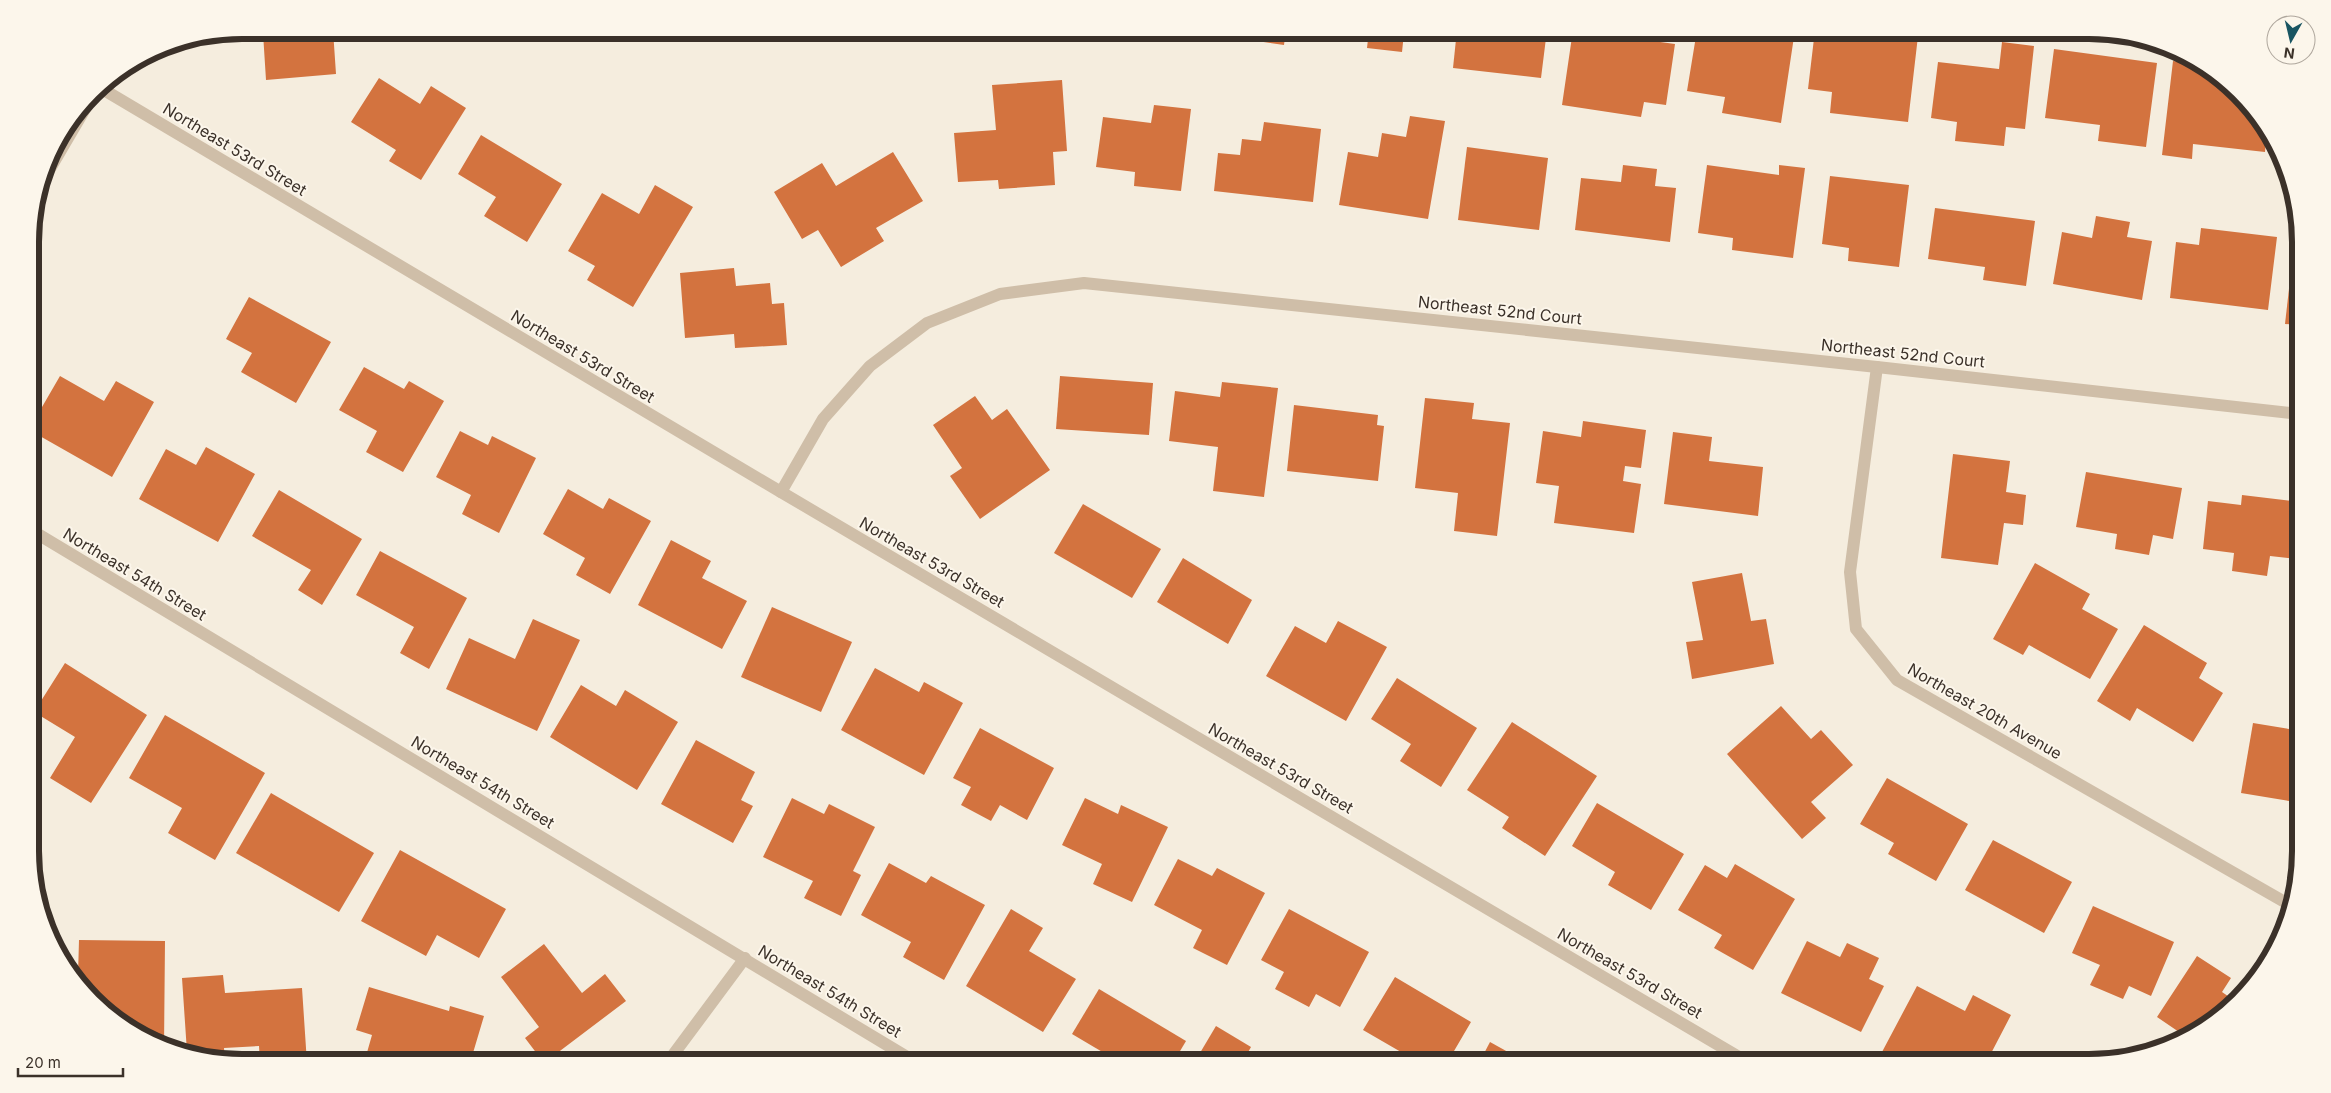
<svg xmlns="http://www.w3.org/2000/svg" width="2331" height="1093" font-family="Inter,sans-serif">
  <rect width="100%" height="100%" fill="#f5edde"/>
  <!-- building -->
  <g fill="#d3733f">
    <polygon points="277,30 333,30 336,74 266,80 263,33 278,33"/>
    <polygon points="1097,30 1135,30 1135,35"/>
    <polygon points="1252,30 1286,30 1284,45 1250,40"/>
    <polygon points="1369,30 1429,30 1428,35 1404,33 1402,52 1367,48"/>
    <polygon points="1457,30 1547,30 1541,78 1453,68"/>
    <polygon points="1573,30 1617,30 1616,36 1675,44 1666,105 1644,102 1641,117 1562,105"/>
    <polygon points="1697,30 1762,40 1764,30 1795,30 1781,123 1722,113 1725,97 1687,91"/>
    <polygon points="1815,30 1866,30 1918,36 1908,122 1830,113 1832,92 1808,89"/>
    <polygon points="2002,42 2034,46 2025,129 2006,127 2004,146 1955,141 1957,122 1931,118 1938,62 1999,69"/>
    <polygon points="2054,49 2157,63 2146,147 2098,141 2100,125 2045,118"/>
    <polygon points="2173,61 2203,65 2218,74 2257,113 2267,131 2265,152 2193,144 2192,159 2162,155"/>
    <polygon points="379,78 420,104 431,86 466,108 421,180 389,161 396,150 351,122"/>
    <polygon points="1062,80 1067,151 1053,152 1055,185 999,189 998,180 958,182 954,133 996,130 992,85"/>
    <polygon points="1154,105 1191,109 1181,191 1134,186 1135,172 1096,167 1103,117 1151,123"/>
    <polygon points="1410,116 1445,121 1428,219 1339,205 1348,152 1378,157 1382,133 1406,137"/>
    <polygon points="1264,122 1321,129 1313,202 1214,191 1218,153 1240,155 1242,139 1261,141"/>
    <polygon points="481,135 562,184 527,242 484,216 496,197 458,174"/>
    <polygon points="1467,147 1548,158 1539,230 1458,220"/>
    <polygon points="893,152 923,201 876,228 884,241 841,267 818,230 802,239 774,192 822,163 836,186"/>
    <polygon points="1623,165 1657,169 1655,186 1676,188 1670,242 1575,230 1581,178 1621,182"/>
    <polygon points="1707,165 1779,175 1779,165 1805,168 1793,258 1732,250 1733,238 1698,233"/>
    <polygon points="1830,176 1909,185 1899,267 1848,261 1849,248 1822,244"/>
    <polygon points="655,185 693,207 633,307 587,280 595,266 568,251 602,193 639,214"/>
    <polygon points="1935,208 2035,221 2026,286 1983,280 1985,267 1928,259"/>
    <polygon points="2096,216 2130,222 2127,237 2152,241 2142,300 2053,284 2062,232 2092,238"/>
    <polygon points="2201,228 2277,237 2268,310 2170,298 2176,242 2199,245"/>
    <polygon points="2292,262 2299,263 2300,325 2285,324"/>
    <polygon points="734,268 736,286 770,283 772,304 784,303 787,345 735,348 734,334 685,338 680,273"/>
    <polygon points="249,297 331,342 296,403 241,372 252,353 226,339"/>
    <polygon points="364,367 404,389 409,381 444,401 403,472 366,452 377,431 339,410"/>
    <polygon points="60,376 104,401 116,381 154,402 112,477 31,431 31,426"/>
    <polygon points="1060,376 1153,383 1149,435 1056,429"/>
    <polygon points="1222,382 1278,388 1264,497 1213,491 1218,447 1169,441 1175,391 1220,397"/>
    <polygon points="975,396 992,420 1007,409 1050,470 980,519 950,476 962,468 933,425"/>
    <polygon points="1425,398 1474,403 1472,419 1510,423 1497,536 1454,531 1458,493 1415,488"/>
    <polygon points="1294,405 1378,415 1377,425 1384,426 1378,481 1287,471"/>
    <polygon points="1583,421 1646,430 1641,468 1625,466 1623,481 1641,484 1634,533 1554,523 1559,486 1536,483 1543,431 1581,437"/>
    <polygon points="460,431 488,445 492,436 536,458 499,533 462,514 471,495 436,477"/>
    <polygon points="1673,432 1712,437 1709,461 1763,467 1758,516 1664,504"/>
    <polygon points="206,447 255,474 218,542 139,499 166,449 196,465"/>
    <polygon points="1953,454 2010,461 2006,492 2026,495 2023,525 2004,523 1998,565 1941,558"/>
    <polygon points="2086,472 2182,488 2173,539 2153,535 2149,555 2115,549 2117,534 2076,527"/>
    <polygon points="568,489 603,509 609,498 651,521 610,594 576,575 585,558 543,534"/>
    <polygon points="279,490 362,539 322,605 298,590 311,570 252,536"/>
    <polygon points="2242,495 2300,502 2300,523 2296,559 2270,556 2267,576 2232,571 2234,553 2203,549 2208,501 2241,505"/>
    <polygon points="1083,504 1161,549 1132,598 1054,553"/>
    <polygon points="671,540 711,561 702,578 747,601 722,649 638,605"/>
    <polygon points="380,551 467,598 429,669 400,653 414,627 356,595"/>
    <polygon points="1183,558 1252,600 1228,644 1157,602"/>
    <polygon points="2035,563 2090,594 2082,609 2118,629 2090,679 2029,645 2023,655 1993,639"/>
    <polygon points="1742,573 1751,621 1766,619 1774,664 1692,679 1686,642 1703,640 1692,582"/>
    <polygon points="772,607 852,642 821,712 741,677"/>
    <polygon points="533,619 580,640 537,731 446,689 469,638 515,659"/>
    <polygon points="1338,621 1387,647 1346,721 1266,676 1295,626 1326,643"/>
    <polygon points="2144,625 2207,663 2199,678 2223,693 2193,742 2137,708 2130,721 2097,701"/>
    <polygon points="65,663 147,715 91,803 50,778 75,737 34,712"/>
    <polygon points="875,668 919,692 924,682 963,703 924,775 841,730"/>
    <polygon points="1397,678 1477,728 1441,787 1400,761 1411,744 1371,719"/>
    <polygon points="581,685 616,706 625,690 678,722 637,790 550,737"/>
    <polygon points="1781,706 1811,739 1821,730 1853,765 1811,802 1826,818 1802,839 1727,754"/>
    <polygon points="165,715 265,773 215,860 168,833 182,808 129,778"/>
    <polygon points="1512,722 1597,776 1545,856 1502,828 1509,817 1467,790"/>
    <polygon points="2253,723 2301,731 2301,803 2241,793"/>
    <polygon points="980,728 1054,768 1027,820 1000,805 991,821 961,805 971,787 953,778"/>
    <polygon points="696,740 755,772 741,800 753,806 733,843 661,804"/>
    <polygon points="1887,778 1968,824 1936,881 1888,854 1894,843 1860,824"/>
    <polygon points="271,793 374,853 339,912 236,853"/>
    <polygon points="792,798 824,814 829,804 875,827 853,871 861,875 841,916 804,898 813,881 763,857"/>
    <polygon points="1085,798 1118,814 1121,805 1168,827 1132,902 1093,884 1102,864 1062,845"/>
    <polygon points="1597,803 1684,854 1651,910 1608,885 1615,872 1572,846"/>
    <polygon points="1993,840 2072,882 2044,933 1965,890"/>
    <polygon points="400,850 506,909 479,958 437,935 426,956 361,921"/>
    <polygon points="1178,859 1212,876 1217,868 1265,893 1227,965 1193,948 1202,930 1154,905"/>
    <polygon points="889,863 926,883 931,876 985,905 944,980 903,957 911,942 861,915"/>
    <polygon points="1735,864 1795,899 1753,970 1714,948 1722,935 1678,910 1705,865 1727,878"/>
    <polygon points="2093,906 2174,942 2151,996 2129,986 2123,999 2090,985 2100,965 2072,953"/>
    <polygon points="1011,909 1043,928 1029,951 1076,979 1043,1032 966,986"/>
    <polygon points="1289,909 1369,952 1340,1007 1316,994 1309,1007 1275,989 1284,972 1261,960"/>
    <polygon points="79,940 165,941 164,1048 113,1019 74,980 71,975 78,975"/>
    <polygon points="1807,941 1840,957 1847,943 1879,958 1869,979 1884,986 1861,1032 1781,993"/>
    <polygon points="544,944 582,993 605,974 626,1001 544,1063 525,1038 539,1027 501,977"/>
    <polygon points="2197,956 2231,978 2222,992 2235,1001 2207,1027 2170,1046 2179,1032 2157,1017"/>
    <polygon points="223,975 225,993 302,988 307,1063 260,1063 259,1046 224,1048 225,1060 187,1052 182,978"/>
    <polygon points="1395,977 1471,1022 1447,1063 1395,1063 1401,1052 1363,1030"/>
    <polygon points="1917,986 1965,1011 1973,995 2011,1015 1986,1063 1903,1063 1882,1052"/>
    <polygon points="369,987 449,1011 450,1006 484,1016 470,1063 437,1063 412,1055 410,1063 364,1063 372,1035 356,1030"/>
    <polygon points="1099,989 1186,1041 1173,1063 1121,1063 1072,1034"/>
    <polygon points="1216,1026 1251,1047 1242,1063 1194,1063"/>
    <polygon points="1490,1042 1528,1063 1479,1063"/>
    <polygon points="2018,1051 2039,1063 2012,1063"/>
  </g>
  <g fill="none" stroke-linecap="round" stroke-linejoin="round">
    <!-- street -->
    <g stroke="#cfbea8" stroke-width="12">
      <polyline points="99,87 781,492 1749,1063"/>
      <polyline points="44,179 95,92"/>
      <polyline points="1877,367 1850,572 1856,629 1897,680 2290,905"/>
      <polyline points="781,492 823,419 870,366 927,323 1000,294 1084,283 1877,367 2300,414"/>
      <polyline points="31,530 917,1063"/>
      <polyline points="667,1063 745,958"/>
    </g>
  </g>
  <g text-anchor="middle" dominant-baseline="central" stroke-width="4" stroke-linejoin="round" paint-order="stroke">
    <!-- street labels -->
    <g font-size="16" fill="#3b3129" stroke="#fcf6eb">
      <text transform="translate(235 149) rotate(31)">Northeast 53rd Street</text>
      <text transform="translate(1500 310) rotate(6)">Northeast 52nd Court</text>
      <text transform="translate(1903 353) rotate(6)">Northeast 52nd Court</text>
      <text transform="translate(583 356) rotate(31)">Northeast 53rd Street</text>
      <text transform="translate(932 562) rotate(30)">Northeast 53rd Street</text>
      <text transform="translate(135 574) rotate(31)">Northeast 54th Street</text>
      <text transform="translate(1985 711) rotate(30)">Northeast 20th Avenue</text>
      <text transform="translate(1281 768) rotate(30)">Northeast 53rd Street</text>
      <text transform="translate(483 782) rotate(31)">Northeast 54th Street</text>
      <text transform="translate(1630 973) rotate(30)">Northeast 53rd Street</text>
      <text transform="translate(830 991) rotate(31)">Northeast 54th Street</text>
    </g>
  </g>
  <!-- crop -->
  <path d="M0 0H2331V1093H0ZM242 39H2089A203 203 0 0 1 2292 242V851A203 203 0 0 1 2089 1054H242A203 203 0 0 1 39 851V242A203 203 0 0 1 242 39Z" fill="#fcf6eb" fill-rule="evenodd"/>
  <path fill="none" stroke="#3b3129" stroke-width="6" d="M242 39H2089A203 203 0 0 1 2292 242V851A203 203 0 0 1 2089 1054H242A203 203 0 0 1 39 851V242A203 203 0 0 1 242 39Z"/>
  <!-- north arrow -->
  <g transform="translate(2291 40) rotate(188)"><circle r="24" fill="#fcf6eb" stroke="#afa79d"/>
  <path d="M0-4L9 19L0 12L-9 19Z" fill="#195562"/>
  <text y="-8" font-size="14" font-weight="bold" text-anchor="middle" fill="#3b3129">N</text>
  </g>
  <!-- scale -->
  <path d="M18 1068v8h105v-8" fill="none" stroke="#3b3129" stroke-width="2.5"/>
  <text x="25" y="1068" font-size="15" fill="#3b3129" stroke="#fcf6eb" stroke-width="4" paint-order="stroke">20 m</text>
</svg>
